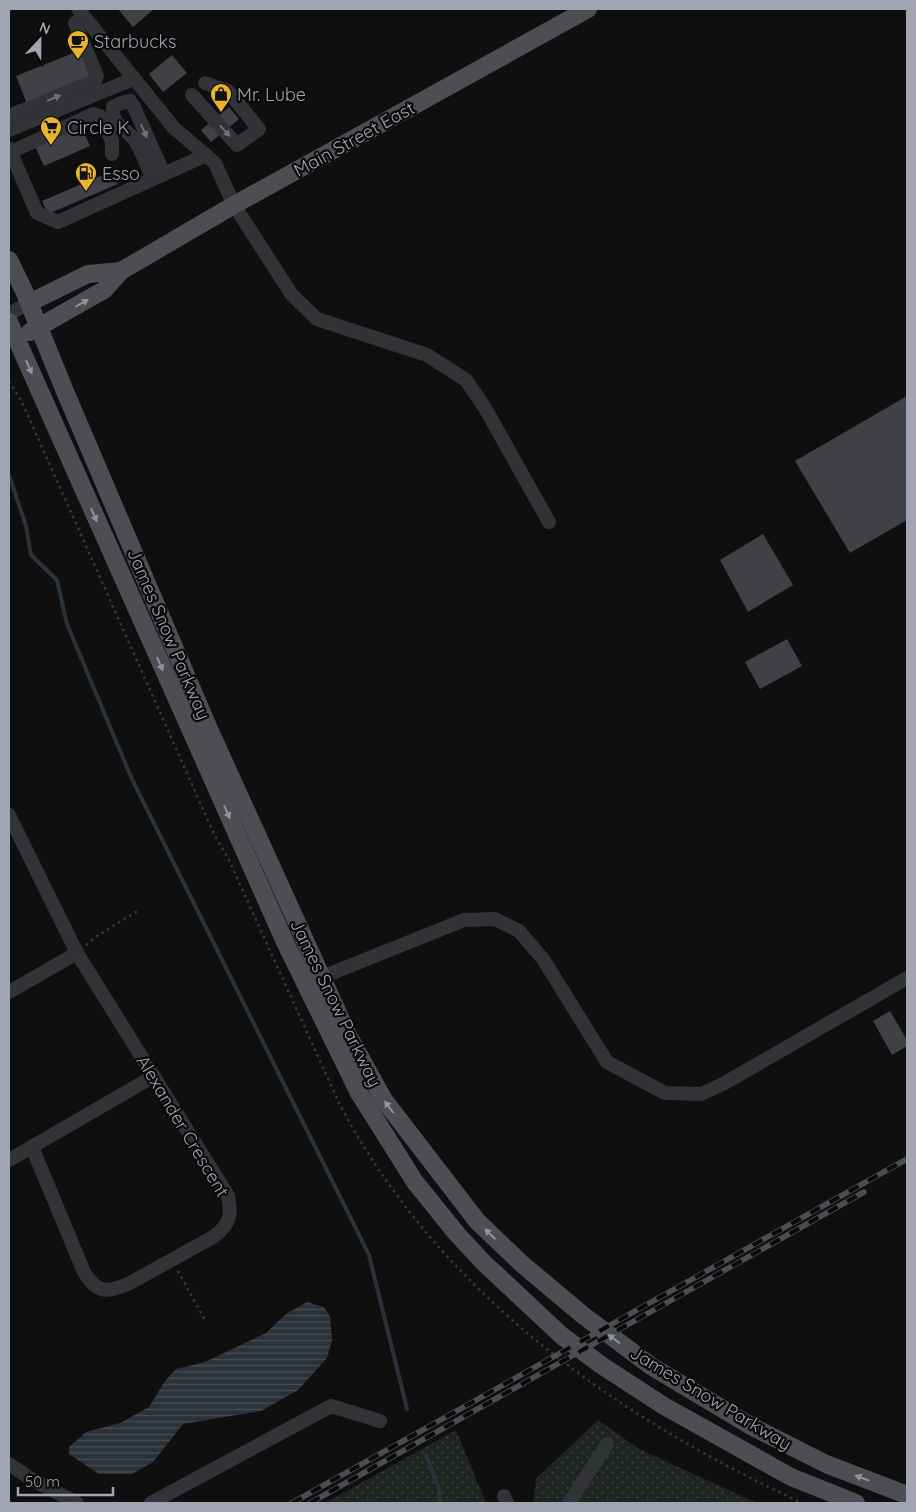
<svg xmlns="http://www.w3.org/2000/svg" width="916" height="1512" font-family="Quicksand,sans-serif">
  <defs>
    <pattern id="grass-dots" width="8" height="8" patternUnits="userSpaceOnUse" patternTransform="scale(1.25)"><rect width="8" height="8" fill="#1e241f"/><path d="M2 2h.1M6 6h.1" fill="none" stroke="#3c413d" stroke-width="1.8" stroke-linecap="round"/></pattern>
    <pattern id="water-rules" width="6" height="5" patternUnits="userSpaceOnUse" patternTransform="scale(1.25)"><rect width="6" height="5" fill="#2b333a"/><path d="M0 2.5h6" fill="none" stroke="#474e54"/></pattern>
  </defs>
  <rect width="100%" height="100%" fill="#0f0f10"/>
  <!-- grass -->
  <g fill="url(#grass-dots)">
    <polygon points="598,1420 639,1449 757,1503 533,1503 536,1479"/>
    <polygon points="456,1430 486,1503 325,1503"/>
  </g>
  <!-- water -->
  <polygon fill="url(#water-rules)" points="307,1302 324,1307 330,1317 332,1340 327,1358 298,1390 261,1411 183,1424 153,1462 132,1474 99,1474 69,1454 69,1447 86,1432 120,1423 149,1407 165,1381 176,1369 205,1362 266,1333 286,1314"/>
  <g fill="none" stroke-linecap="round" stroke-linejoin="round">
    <!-- stream -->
    <g stroke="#2b333a" stroke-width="4">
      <polyline points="9,475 26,526 31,555 57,580 67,624 131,777 369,1255 407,1409"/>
      <polyline points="426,1455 439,1489 440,1503"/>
    </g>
  </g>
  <!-- building -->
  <g fill="#404146">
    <polygon points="118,9 154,9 133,27"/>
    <polygon points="81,50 93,80 28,106 16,76"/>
    <polygon points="172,55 187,73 163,92 149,74"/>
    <polygon points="229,107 239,119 211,142 201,130"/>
    <polygon points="80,124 90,146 44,166 34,144"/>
    <polygon points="112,171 118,184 48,214 42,201"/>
    <polygon points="907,396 907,520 850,553 795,461"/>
    <polygon points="763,534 793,585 748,612 720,560"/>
    <polygon points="787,639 802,666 760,689 745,662"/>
    <polygon points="890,1011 907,1040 907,1046 892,1055 873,1021"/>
  </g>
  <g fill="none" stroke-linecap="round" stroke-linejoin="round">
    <!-- path -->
    <g stroke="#36373c" stroke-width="2.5" stroke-dasharray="2.5 4" stroke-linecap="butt">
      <path d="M9,381L22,402L214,834L229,860L339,1103C438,1292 613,1415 802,1503"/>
      <polyline points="86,945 97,936 139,910"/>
      <polyline points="178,1271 206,1322"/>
    </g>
    <!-- minor -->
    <g stroke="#323337" stroke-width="14">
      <polyline points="78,9 174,128 215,163 234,205 292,295 317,319 427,355 466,380 485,408 549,522"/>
      <polyline points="192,95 237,145 259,129 228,91 205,83"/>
      <polyline points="9,116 95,81 97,76 75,23"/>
      <polyline points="9,130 133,79"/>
      <polyline points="9,148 37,213 58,222 206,155"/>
      <polyline points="11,152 93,114 100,116 112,141 112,154"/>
      <path d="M153,179C147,167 143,154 136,142C128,128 111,127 113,107L121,103L130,101L134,107L164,174"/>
      <polyline points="9,314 29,303"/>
      <path d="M9,815L77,953L228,1196C232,1215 230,1225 213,1237L130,1283C108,1293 97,1294 84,1272L32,1147"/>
      <polyline points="322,977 464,920 495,919 519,931 543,959 607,1062 665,1093 701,1094 723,1084 907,978"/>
      <polyline points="9,992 77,953"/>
      <polyline points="9,1160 154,1076"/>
      <polyline points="9,1464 31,1479 77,1503"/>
      <polyline points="504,1496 507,1503"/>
      <polyline points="151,1503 331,1406 380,1421"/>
      <polyline points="569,1503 607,1444"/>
    </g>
    <!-- major -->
    <g stroke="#4c4e54" stroke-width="18">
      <polyline points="9,260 25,293 64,389 209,729 348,1035 384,1100 477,1221 522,1264 584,1316 651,1366 751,1426 826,1464 907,1495"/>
      <polyline points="29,303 88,274 121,271"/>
      <polyline points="9,322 285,942 359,1093 415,1182 457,1234 483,1262 561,1335 601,1365 664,1406 791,1477 856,1503"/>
      <polyline points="30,332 104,290 121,271 234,205 588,9"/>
    </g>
    <!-- rail casing -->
    <g stroke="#4b4d52" stroke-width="5.5">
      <g id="rail">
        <polyline points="292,1503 907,1159"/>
        <polyline points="310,1503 864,1192"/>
      </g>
    </g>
    <!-- rail -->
    <use href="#rail" stroke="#0a0a0b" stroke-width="4" stroke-dasharray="11" stroke-linecap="butt"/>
  </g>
  <!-- one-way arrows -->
  <defs><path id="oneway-solid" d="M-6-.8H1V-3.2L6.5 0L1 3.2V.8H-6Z" transform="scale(1.25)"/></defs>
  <g fill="#6f727a">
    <use href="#oneway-solid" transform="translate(54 98) rotate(-23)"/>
    <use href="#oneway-solid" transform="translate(144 131) rotate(66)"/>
    <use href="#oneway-solid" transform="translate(225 131) rotate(48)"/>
  </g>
  <g fill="#90949e">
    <use href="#oneway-solid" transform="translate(82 303) rotate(-30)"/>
    <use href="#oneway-solid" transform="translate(29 367) rotate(66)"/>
    <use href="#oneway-solid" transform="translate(94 515) rotate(66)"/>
    <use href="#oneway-solid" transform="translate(160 664) rotate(66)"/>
    <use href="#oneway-solid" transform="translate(227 812) rotate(66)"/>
    <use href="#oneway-solid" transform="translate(389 1107) rotate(-127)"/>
    <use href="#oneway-solid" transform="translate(490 1234) rotate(-136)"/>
    <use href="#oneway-solid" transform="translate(614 1339) rotate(-143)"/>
    <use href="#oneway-solid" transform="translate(862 1478) rotate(-159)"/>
  </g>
  <!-- icons -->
  <defs>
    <g id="cafe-pin" transform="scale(1.125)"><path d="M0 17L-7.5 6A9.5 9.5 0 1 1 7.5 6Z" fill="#e8b42f" stroke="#0a0a0b"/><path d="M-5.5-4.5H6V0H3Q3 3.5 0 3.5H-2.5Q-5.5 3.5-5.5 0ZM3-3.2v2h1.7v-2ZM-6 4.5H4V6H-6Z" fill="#111"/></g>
    <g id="shop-pin" transform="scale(1.125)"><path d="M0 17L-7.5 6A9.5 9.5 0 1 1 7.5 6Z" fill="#e8b42f" stroke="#0a0a0b"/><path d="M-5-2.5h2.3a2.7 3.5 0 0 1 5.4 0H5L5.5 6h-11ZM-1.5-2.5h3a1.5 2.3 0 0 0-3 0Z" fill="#111"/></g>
    <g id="supermarket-pin" transform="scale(1.125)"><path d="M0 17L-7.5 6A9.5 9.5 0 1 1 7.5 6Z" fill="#e8b42f" stroke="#0a0a0b"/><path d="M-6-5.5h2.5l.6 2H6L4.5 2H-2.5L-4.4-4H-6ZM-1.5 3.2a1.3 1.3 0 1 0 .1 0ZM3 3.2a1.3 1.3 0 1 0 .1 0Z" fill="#111"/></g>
    <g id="fuel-pin" transform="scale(1.125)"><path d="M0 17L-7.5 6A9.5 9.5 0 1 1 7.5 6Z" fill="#e8b42f" stroke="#0a0a0b"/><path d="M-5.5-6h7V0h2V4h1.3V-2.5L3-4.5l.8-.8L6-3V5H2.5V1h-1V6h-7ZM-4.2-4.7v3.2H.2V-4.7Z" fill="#111"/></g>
  </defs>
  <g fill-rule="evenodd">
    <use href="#cafe-pin" x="78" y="41"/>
    <use href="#shop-pin" x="221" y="94"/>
    <use href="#supermarket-pin" x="51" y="127"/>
    <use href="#fuel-pin" x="86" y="173"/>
  </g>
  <g text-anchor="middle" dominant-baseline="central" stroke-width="4.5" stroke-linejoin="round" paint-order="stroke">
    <!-- poi labels -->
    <g font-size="18" fill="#a1a5b1" stroke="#0a0a0b" text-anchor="start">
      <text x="94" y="41">Starbucks</text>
      <text x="237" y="94">Mr. Lube</text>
      <text x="67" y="127">Circle K</text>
      <text x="102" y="173">Esso</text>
    </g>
    <!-- street labels -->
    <g font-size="18" fill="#a1a5b1" stroke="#0a0a0b">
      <text transform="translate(354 139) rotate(-29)">Main Street East</text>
      <text transform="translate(169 634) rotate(67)">James Snow Parkway</text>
      <text transform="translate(336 1003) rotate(64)">James Snow Parkway</text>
      <text transform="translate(183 1126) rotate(59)">Alexander Crescent</text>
      <text transform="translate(711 1398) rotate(31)">James Snow Parkway</text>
    </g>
  </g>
  <!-- border -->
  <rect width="916" height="1512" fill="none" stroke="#a1a5b1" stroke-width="20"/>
  <!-- north arrow -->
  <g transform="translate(40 40) rotate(22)" stroke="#0a0a0b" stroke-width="4" paint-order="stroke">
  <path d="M0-4L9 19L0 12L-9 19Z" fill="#a1a5b1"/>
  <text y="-8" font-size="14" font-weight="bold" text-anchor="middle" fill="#a1a5b1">N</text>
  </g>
  <!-- scale -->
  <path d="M18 1487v8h95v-8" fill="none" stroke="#a1a5b1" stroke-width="2.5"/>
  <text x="25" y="1487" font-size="15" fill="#a1a5b1" stroke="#0a0a0b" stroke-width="4" paint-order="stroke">50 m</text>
</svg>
